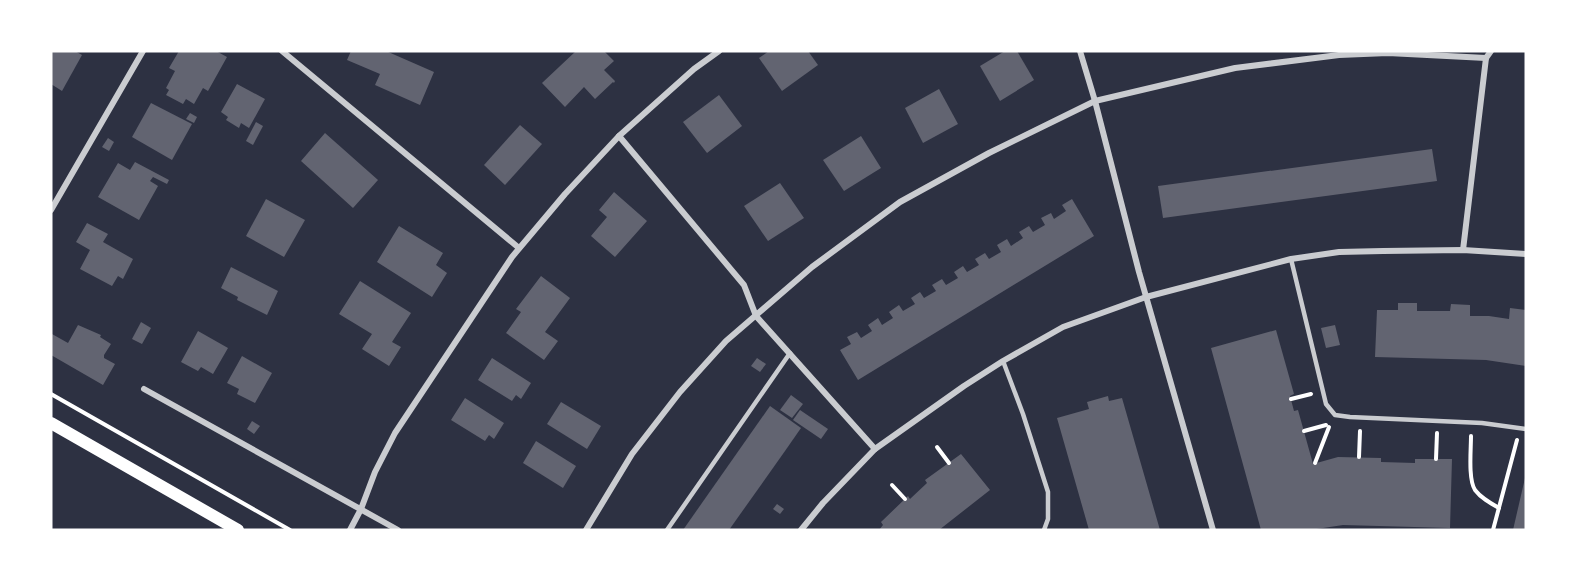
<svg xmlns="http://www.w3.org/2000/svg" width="1577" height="581" font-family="Spectral,serif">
  <rect width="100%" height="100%" fill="#2d3142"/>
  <!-- building -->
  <g fill="#626471">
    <polygon points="51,51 75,51 82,55 62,91 51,84"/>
    <polygon points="179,51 216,51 227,57 208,91 203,88 194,104 186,99 183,104 166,95 169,90 166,88 175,71 169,68"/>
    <polygon points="351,51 386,51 434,72 420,105 375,85 380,74 347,60"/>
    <polygon points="576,51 604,51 614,61 604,70 615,81 614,83 613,82 595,99 584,87 565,107 542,83"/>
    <polygon points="769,51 808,51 818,65 782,91 759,58"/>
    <polygon points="1005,51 1017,51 1034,80 1000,101 980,66"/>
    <polygon points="237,84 265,99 249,128 241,123 239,128 226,120 228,117 221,112"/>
    <polygon points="939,89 958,124 923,143 905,108"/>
    <polygon points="719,95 742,126 707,153 683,122"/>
    <polygon points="151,103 192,124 172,160 132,137"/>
    <polygon points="190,113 197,117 194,123 186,119"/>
    <polygon points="256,122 263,126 253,145 246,141"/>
    <polygon points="520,125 542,144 505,185 484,165"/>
    <polygon points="325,133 378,180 353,208 301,161"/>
    <polygon points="861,136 881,168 844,191 823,160"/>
    <polygon points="108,138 114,142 109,151 102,147"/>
    <polygon points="1432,149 1437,181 1163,218 1158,186"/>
    <polygon points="135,162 169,180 167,184 153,177 150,181 158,186 139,220 98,197 118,163 130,170"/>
    <polygon points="780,183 804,218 768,241 744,206"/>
    <polygon points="614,192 647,221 615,257 591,236 607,217 599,210"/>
    <polygon points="266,199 305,220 284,257 246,236"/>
    <polygon points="1072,199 1094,236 858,380 840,350 851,344 847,337 857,332 861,338 872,331 868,325 878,318 882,325 893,318 889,312 899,305 903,311 915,304 911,298 920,292 924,298 936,291 932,285 942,279 946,285 958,278 954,272 963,266 967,272 979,265 975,259 985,253 989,259 1001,252 997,245 1007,239 1011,246 1023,238 1019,232 1029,226 1033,232 1045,225 1041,218 1051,213 1054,219 1066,211 1062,205"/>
    <polygon points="87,223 108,234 103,242 133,259 123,279 118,276 112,286 80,269 90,250 76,242"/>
    <polygon points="399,226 443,253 436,265 447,273 432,297 377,262"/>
    <polygon points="231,267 278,291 267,315 237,300 238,297 221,288"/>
    <polygon points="541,276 570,298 545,332 558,341 544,360 506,333 521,312 516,309"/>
    <polygon points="360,281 411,313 392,342 401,347 389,366 362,349 372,334 339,314"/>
    <polygon points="1398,303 1417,303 1417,311 1450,311 1451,304 1470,305 1470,316 1489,316 1509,319 1510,308 1526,310 1526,366 1486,360 1375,357 1377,310 1398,310"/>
    <polygon points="141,322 151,328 142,344 132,339"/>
    <polygon points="78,325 101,335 100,337 111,344 104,355 104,358 115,364 103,385 51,355 51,336 52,334 68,343"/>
    <polygon points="1335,325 1340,345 1326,348 1321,328"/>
    <polygon points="1276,330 1294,394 1290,396 1294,411 1298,410 1313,464 1338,457 1381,458 1381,462 1415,463 1415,459 1452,459 1450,528 1343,525 1310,530 1261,530 1211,348"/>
    <polygon points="198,331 228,348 213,374 201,367 198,371 181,362"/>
    <polygon points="242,356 272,373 255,403 237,394 239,389 227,383"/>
    <polygon points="492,358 531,383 521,399 516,395 512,401 478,380"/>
    <polygon points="757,358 766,364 760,372 751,366"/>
    <polygon points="791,395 803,404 792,418 780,410"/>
    <polygon points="1108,396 1109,401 1122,398 1160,530 1089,530 1057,418 1089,409 1087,402"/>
    <polygon points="465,398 504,423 494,439 489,435 485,441 451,420"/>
    <polygon points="561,402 601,426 587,449 547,424"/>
    <polygon points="770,406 801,428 785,451 729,530 683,530"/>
    <polygon points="800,410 828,429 821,439 793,420"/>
    <polygon points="252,421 260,426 254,434 247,429"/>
    <polygon points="536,441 576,466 563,488 523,463"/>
    <polygon points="961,454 990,490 939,530 879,530 883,525 881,522 908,496 910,499 927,483 925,480"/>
    <polygon points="1525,478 1526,530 1513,530"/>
    <polygon points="777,504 784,509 780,514 773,509"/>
  </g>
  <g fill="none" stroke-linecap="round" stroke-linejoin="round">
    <!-- path -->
    <g stroke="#fff" stroke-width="4">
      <polyline points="51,394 290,530"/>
      <polyline points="1291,399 1311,394"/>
      <polyline points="1304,431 1326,425"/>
      <path d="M1471,436C1471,450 1468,479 1475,490C1481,498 1490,503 1499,508"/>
      <polyline points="937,447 949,463"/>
      <polyline points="1359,457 1360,431"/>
      <polyline points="1436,459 1437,433"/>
      <polyline points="1315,463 1329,427"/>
      <polyline points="892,485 905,499"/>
      <polyline points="1493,530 1517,440"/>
    </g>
    <!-- service -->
    <g stroke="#caccd0" stroke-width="4.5">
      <polyline points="1291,259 1326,404 1335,415 1350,417 1482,423 1526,429"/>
      <polyline points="1003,361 1023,414 1048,492 1048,519 1044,530"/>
      <polyline points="667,530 790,353"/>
    </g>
    <!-- minor -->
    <g stroke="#caccd0" stroke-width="6">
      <polyline points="282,51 519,248"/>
      <polyline points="1080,51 1095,101 1139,272 1213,530"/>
      <polyline points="619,136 744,285 756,316 875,449"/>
      <polyline points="51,210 143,51"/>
      <polyline points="1463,250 1486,58 1491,51"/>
      <polyline points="144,389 398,530"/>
      <polyline points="350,530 361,509 375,472 395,433 512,257 565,194 619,136 694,69 719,51"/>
      <polyline points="586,530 632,454 680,392 726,341 812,267 900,202 989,153 1095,101 1235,68 1339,55 1388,53 1486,58"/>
      <polyline points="801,530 823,503 875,449 964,386 1003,361 1063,327 1146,297 1291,259 1339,252 1383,251 1463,250 1526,254"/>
    </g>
    <!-- secondary -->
    <polyline stroke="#fff" stroke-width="12" points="51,423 238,530"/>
  </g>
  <!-- border -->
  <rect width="1577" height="581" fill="none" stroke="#ffffff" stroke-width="105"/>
</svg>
